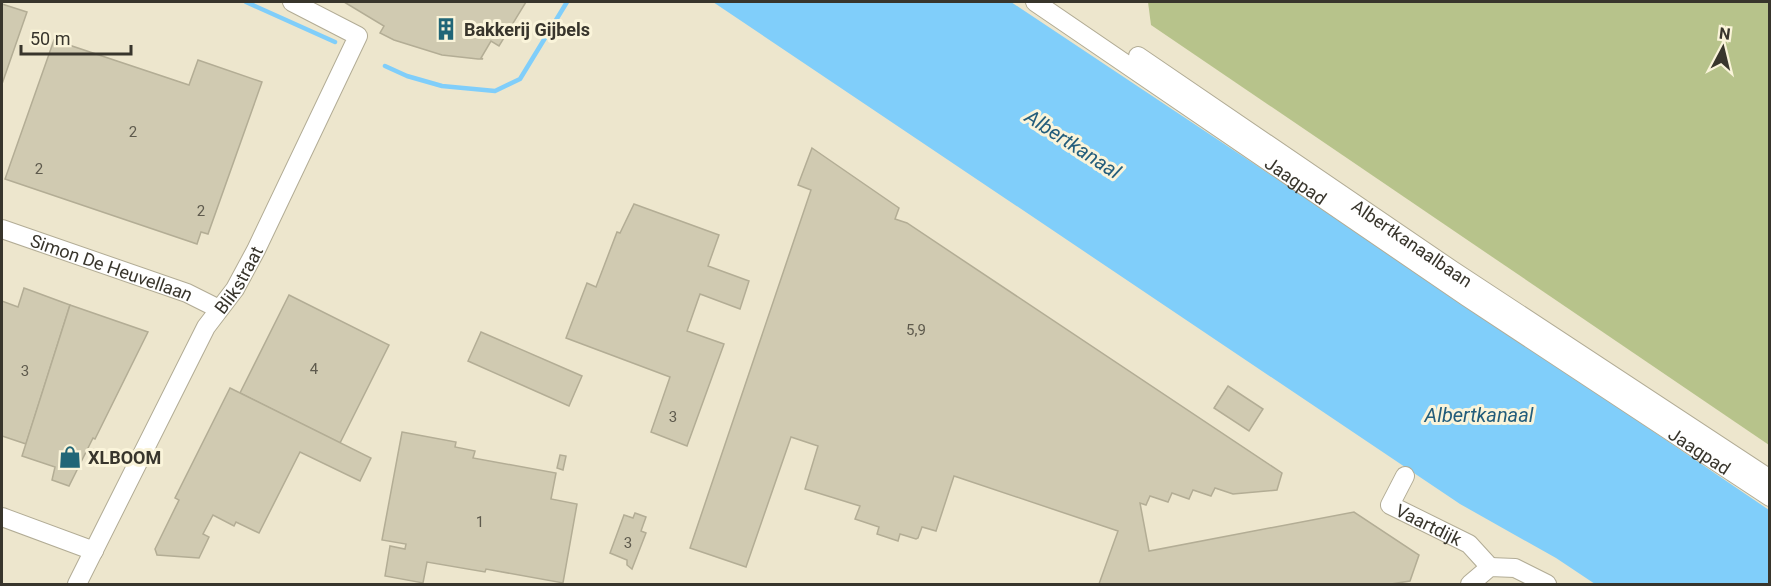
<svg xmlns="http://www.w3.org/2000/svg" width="1771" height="586" font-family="Roboto,sans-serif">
  <rect width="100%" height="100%" fill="#ede6cd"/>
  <!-- green -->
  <polygon fill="#b7c38b" points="1148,2 1769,2 1769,445 1151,25"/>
  <!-- water -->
  <polygon fill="#80cefa" points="713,2 1011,2 1516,338 1769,510 1769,584 1595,584 1556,558 1460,504"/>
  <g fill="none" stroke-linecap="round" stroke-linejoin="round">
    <!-- stream -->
    <g stroke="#80cefa" stroke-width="4.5">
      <polyline points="246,2 335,42"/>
      <polyline points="385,66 407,76 442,86 495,91 520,79 567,2"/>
    </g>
  </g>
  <!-- building -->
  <g fill="#d0cab1" stroke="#b3ad95" stroke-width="1.5">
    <polygon points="344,2 526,2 499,46 491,41 481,58 483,59 478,59 442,55 394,40 380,33 384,26"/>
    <polygon points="2,4 27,12 2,84"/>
    <polygon points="54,40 189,85 198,60 262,82 208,234 201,232 197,244 5,179"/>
    <polygon points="812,148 899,208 895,219 907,223 1282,473 1277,490 1233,494 1215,488 1211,496 1193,490 1189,499 1172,493 1168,502 1150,496 1146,505 1140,503 1149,551 1354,512 1419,555 1410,581 1391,584 1099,584 1118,531 954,476 936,531 922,527 918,538 916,539 900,534 898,541 877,534 879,527 855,519 860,506 805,489 818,446 791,437 746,567 690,548 811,190 798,185"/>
    <polygon points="634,204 719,235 708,266 749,281 740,309 700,294 687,331 724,344 687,446 651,432 670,377 566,338 587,283 596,287 617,232 620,233"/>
    <polygon points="24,288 70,305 26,444 2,436 2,301 18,307"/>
    <polygon points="289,295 389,345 340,443 240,393"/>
    <polygon points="70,305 148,332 95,439 93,438 69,486 52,480 55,467 22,456"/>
    <polygon points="481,332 582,376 569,406 468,361"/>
    <polygon points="1228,386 1263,409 1249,431 1214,408"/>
    <polygon points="230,388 371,458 360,481 300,452 259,533 236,522 234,526 213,515 203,534 209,537 199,558 157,555 155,549 179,500 175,498"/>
    <polygon points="402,432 456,442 455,447 475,451 473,458 556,473 551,499 577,504 563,583 486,569 485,572 427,562 423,583 385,576 390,546 405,549 406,544 382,540"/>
    <polygon points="560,455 566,456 563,470 557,468"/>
    <polygon points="635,513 646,517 641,531 646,533 632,569 627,565 627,560 610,553 624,515 633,518"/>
  </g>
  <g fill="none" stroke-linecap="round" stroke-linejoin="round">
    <!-- minor casing -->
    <g stroke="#b2ac95" stroke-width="20">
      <g id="minor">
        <path id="s1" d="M1035,2L1467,297L1770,497"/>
        <path id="s2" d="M1138,56L1452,270L1770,479"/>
        <path id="s3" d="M2,229L187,293L219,309"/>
        <path id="s4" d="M1405,476L1390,505L1469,544L1490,567"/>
        <polyline points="2,517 94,551"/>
        <path id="s5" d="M77,584L206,327L235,289L256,250L358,36L292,2"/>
        <polyline points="1470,584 1490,567 1515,568 1547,584"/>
      </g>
    </g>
    <!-- minor -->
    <use href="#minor" stroke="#fff" stroke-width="18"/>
  </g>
  <!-- icons -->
  <defs>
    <g id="building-bare" transform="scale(1.8)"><path d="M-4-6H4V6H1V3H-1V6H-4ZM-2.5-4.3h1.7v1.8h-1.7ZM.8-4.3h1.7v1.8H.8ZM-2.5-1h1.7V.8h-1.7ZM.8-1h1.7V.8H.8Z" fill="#216677" stroke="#faf4da" stroke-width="2.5" paint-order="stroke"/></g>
    <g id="shop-bare" transform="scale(1.8)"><path d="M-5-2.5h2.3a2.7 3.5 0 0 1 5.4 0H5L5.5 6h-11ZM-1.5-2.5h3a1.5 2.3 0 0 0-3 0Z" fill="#216677" stroke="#faf4da" stroke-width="2.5" paint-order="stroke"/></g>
  </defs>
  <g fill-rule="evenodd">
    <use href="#building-bare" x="446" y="29"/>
    <use href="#shop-bare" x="70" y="457"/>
  </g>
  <g text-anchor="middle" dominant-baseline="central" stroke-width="6" stroke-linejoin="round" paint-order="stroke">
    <!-- number labels -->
    <g font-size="15" fill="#5e5a4d">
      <text x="133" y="132">2</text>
      <text x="39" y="169">2</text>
      <text x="201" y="211">2</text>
      <text x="916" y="330">5,9</text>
      <text x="314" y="369">4</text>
      <text x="25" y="371">3</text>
      <text x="673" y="417">3</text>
      <text x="480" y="522">1</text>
      <text x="628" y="543">3</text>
    </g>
    <!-- poi labels -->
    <g font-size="18" font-weight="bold" fill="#38352c" stroke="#faf4da" text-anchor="start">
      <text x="464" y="29">Bakkerij Gijbels</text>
      <text x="88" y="457">XLBOOM</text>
    </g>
    <!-- street labels -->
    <g font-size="18" fill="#38352c" stroke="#faf4da">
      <text stroke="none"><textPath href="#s1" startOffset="316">Jaagpad</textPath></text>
      <text stroke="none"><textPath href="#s2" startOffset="332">Albertkanaalbaan</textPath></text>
      <text stroke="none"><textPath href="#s3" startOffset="116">Simon De Heuvellaan</textPath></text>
      <text stroke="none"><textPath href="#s5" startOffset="345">Blikstraat</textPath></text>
      <text stroke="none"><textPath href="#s1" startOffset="802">Jaagpad</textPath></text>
      <text stroke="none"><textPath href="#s4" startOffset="76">Vaartdijk</textPath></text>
    </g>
    <!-- water labels -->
    <g font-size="20" font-style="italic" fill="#235d7b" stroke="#faf4da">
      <text transform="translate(1073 144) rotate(33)">Albertkanaal</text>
      <text x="1479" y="415">Albertkanaal</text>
    </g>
  </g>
  <!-- border -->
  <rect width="1771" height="586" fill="none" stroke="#38352c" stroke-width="6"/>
  <!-- north arrow -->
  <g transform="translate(1723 48) rotate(7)" stroke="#faf4da" stroke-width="4.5" paint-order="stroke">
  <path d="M0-4.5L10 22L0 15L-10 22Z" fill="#38352c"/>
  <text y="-9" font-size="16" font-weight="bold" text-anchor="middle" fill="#38352c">N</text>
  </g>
  <!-- scale -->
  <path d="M21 45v9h110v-9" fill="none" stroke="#38352c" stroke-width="3"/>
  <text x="30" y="45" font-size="18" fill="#38352c" stroke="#faf4da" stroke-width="4.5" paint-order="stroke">50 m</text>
</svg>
